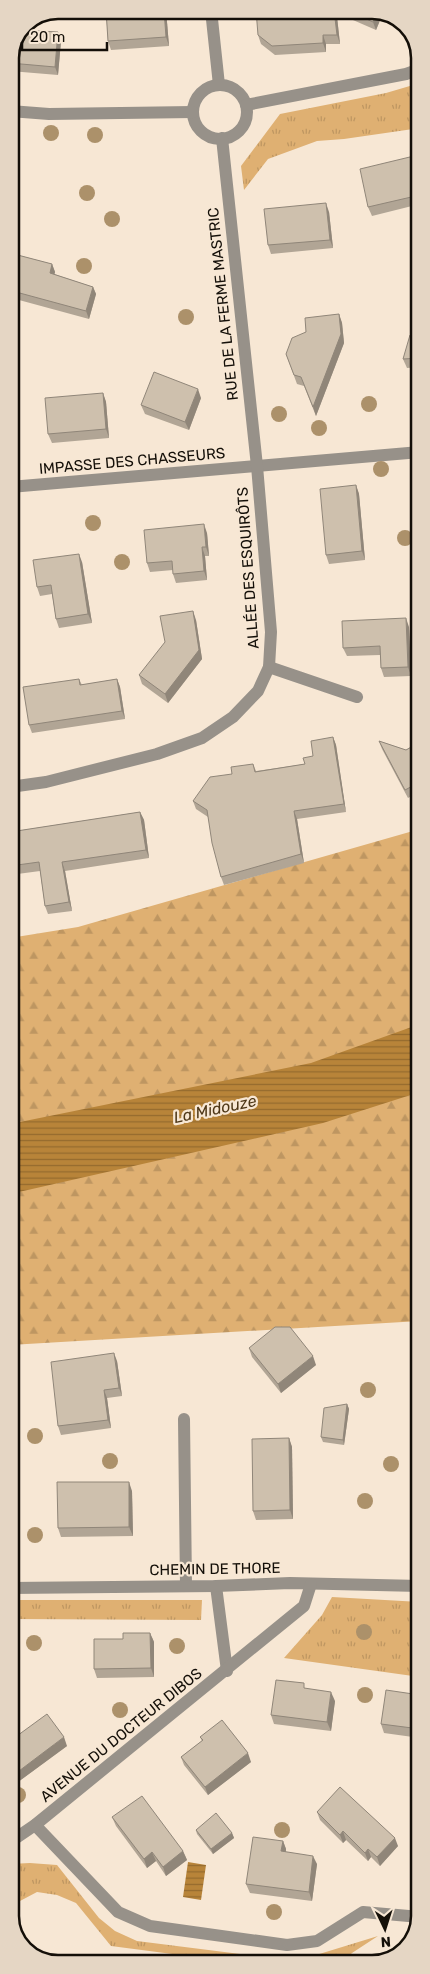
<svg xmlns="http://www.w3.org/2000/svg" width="430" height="1974" font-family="Rubik,sans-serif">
  <defs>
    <pattern id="grass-tufts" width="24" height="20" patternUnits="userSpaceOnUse" patternTransform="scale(1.25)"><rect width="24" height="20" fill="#dfb072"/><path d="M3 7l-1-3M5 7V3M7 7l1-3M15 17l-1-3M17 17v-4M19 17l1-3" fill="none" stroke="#be9661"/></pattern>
    <pattern id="forest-firs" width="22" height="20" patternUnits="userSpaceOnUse" patternTransform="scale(1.25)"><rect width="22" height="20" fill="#dfb072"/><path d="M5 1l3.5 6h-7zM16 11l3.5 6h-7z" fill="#be9661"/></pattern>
    <pattern id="water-rules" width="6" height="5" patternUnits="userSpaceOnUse" patternTransform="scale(1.25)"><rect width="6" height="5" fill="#b88439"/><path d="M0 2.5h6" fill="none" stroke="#946a2e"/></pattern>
  </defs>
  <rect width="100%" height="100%" fill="#f7e7d4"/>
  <!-- grass -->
  <g fill="url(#grass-tufts)">
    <polygon points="420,83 420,128 344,139 317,141 268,159 244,190 241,166 280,114 386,93"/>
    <polygon points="332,1597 420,1602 420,1677 284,1658 322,1615"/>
    <polygon points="10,1600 202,1600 201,1620 10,1619"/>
    <polygon points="30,1863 57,1865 99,1918 115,1931 137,1941 287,1960 303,1959 378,1936 352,1953 341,1964 249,1964 111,1946 76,1903 57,1895 37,1892 20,1901 14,1929 10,1923 10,1864"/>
  </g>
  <!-- forest -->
  <polygon fill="url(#forest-firs)" points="420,829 420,1321 10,1345 10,938 78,927"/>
  <!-- water -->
  <g fill="url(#water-rules)">
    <polygon points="420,1024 420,1092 323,1123 10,1194 10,1124 311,1063"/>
    <polygon points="188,1862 206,1865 201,1900 183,1897"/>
  </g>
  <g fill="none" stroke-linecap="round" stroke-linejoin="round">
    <!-- minor -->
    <g stroke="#979189" stroke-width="12">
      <polyline points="211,10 219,85"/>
      <circle cx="220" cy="112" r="27"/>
      <polyline points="246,105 406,74 420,69"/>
      <polyline points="10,111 49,114 193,112"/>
      <polyline points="10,487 420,452"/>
      <polyline points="269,667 357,697"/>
      <polyline points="10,787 46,782 157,754 202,738 233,717 258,691 269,667 271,632 257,466 222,138"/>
      <polyline points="184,1419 186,1586"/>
      <polyline points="216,1586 227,1671"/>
      <polyline points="10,1588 216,1586 290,1583 420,1586"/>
      <polyline points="35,1825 118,1912 150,1926 287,1945 317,1941 363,1912 420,1917"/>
      <polyline points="10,1842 35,1825 304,1606 311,1584"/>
    </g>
  </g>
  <!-- trees -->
  <g fill="#ac916a">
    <circle cx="51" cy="133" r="8"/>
    <circle cx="95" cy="135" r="8"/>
    <circle cx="87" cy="193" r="8"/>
    <circle cx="112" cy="219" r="8"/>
    <circle cx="84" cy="266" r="8"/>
    <circle cx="186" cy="317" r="8"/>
    <circle cx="369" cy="404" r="8"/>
    <circle cx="279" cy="414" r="8"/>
    <circle cx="319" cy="428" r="8"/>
    <circle cx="381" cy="469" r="8"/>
    <circle cx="93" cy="523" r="8"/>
    <circle cx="405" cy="538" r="8"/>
    <circle cx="122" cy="562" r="8"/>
    <circle cx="368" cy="1390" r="8"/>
    <circle cx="35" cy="1436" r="8"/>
    <circle cx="110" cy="1461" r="8"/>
    <circle cx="391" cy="1464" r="8"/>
    <circle cx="365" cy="1501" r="8"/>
    <circle cx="35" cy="1535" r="8"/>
    <circle cx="364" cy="1632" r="8"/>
    <circle cx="34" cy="1643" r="8"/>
    <circle cx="177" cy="1646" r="8"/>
    <circle cx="365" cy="1695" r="8"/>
    <circle cx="120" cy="1710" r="8"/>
    <circle cx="18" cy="1795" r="8"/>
    <circle cx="282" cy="1830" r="8"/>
    <circle cx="274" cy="1912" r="8"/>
  </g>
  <!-- wall -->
  <g fill="#b1a595">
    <polygon points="106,10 166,10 169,46 111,50 108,41"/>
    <polygon points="344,10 378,10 383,13 376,30 346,17"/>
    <polygon points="337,17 340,44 326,44 326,52 275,55 261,44 258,35"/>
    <polygon points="58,32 61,41 58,75 10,71 10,58"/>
    <polygon points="414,156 420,174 420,204 372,216 368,207"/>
    <polygon points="329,212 333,248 271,254 268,245"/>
    <polygon points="10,253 52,264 55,272 54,274 93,287 96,294 89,319 19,300 16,314 10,313"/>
    <polygon points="339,314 342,323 344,343 316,416 304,386 297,384 286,354 306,332"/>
    <polygon points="420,329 420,367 407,368 403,359"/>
    <polygon points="103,393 106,402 109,438 52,443 48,434"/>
    <polygon points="201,398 189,430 145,414 141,405"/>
    <polygon points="356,485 359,494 365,560 329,564 326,555"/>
    <polygon points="207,533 209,556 205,556 207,580 176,583 173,574 173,570 150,572 147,563"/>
    <polygon points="10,551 13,551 16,559 18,587 10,587"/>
    <polygon points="82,562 92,623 59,628 56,619 52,594 40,596 37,587"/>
    <polygon points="196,620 202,659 168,703 142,684 139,675"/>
    <polygon points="409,627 411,676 384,677 381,668 380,655 347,656 343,648"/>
    <polygon points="79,679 82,685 117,679 120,687 125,719 32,733 29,725"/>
    <polygon points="333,737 336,745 346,812 297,819 304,863 224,885 221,877 208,817 196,809 193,801 232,774 253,764 256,771 305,764"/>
    <polygon points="379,741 406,750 420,742 420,792 408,798 382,749"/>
    <polygon points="140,812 144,820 149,858 65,871 72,911 48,914 45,906 40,871 10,875 10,832"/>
    <polygon points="249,1348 316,1365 281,1393 252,1357"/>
    <polygon points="117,1361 122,1396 107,1398 111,1428 61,1435 58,1426"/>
    <polygon points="347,1404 349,1409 344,1445 323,1442 321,1437"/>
    <polygon points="289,1438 292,1447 293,1519 256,1520 253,1511"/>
    <polygon points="132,1491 133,1536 61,1537 58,1528"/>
    <polygon points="150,1633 154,1642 154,1677 97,1678 94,1669 123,1639"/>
    <polygon points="420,1695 420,1738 384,1733 381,1724"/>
    <polygon points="335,1701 331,1731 274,1724 271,1715"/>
    <polygon points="200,1737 251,1762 208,1795 184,1765 181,1757 202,1741"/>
    <polygon points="10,1741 67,1746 18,1782 10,1772"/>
    <polygon points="317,1812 398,1846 380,1866 371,1857 368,1861 346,1840 343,1843 320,1820"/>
    <polygon points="112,1817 183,1851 187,1860 166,1876 156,1861 147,1868 116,1826"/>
    <polygon points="196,1830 232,1833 234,1838 213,1854 197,1834"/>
    <polygon points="283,1841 286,1849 286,1852 317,1864 312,1901 250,1893 246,1884"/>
  </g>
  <!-- shaded-wall -->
  <g fill="#908679">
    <polygon points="164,10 166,10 169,46 166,37"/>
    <polygon points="334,10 337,17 340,44 337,35"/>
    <polygon points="378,10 383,13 376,30 373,22"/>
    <polygon points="58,32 61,41 58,75 55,67"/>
    <polygon points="323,35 326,44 326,52 323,43"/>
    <polygon points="414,156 418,165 420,174 420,179"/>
    <polygon points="326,203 329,212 333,248 330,240"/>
    <polygon points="52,264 55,272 53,281 50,273"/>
    <polygon points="93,287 96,294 89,319 86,311"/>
    <polygon points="16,292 19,300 16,314 13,306"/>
    <polygon points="339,314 342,323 344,343 316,416 313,407"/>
    <polygon points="198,389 201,398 189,430 185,422"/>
    <polygon points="103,393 106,402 109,438 106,429"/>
    <polygon points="356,485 359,494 365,560 362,551"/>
    <polygon points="204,524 207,533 209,556 206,547"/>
    <polygon points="202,547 205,556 207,580 204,571"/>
    <polygon points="13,551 16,559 18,587 15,578"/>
    <polygon points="79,554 82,562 92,623 88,614"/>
    <polygon points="193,611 196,620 202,659 168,703 165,694"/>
    <polygon points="406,618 409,627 411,676 408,667"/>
    <polygon points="117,679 120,687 125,719 122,711"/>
    <polygon points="333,737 336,745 346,812 344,804"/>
    <polygon points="294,811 297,819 304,863 301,854"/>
    <polygon points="140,812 144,820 149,858 146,850"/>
    <polygon points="62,862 65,871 72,911 69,902"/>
    <polygon points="114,1353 117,1361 122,1396 119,1388"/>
    <polygon points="313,1356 316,1365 281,1393 278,1384"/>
    <polygon points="104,1390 107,1398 111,1428 108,1420"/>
    <polygon points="347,1404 349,1409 344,1445 343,1440"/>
    <polygon points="289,1438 292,1447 293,1519 290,1510"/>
    <polygon points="129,1482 132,1491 133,1536 129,1527"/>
    <polygon points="150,1633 154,1642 154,1677 151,1668"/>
    <polygon points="331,1692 335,1701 331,1731 327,1722"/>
    <polygon points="64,1737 67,1746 18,1782 15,1774"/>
    <polygon points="248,1753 251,1762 208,1795 205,1787"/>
    <polygon points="343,1831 346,1840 343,1843 340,1835"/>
    <polygon points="232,1833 234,1838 213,1854 211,1849"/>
    <polygon points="395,1838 398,1846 380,1866 377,1857"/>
    <polygon points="283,1841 286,1849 285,1860 281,1851"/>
    <polygon points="368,1849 371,1857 368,1861 365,1853"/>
    <polygon points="183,1851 187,1860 166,1876 163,1867"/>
    <polygon points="152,1852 156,1861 147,1868 144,1859"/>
    <polygon points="313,1856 317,1864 312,1901 309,1892"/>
  </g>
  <!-- building -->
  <g fill="#cec0ad" stroke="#908679">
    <polygon points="106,10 164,10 166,37 108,41"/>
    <polygon points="256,10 334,10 337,35 323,35 323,43 272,46 258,35"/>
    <polygon points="346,10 378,10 373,22"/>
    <polygon points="22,30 58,32 55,67 10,63 10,58"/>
    <polygon points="414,156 420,179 420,195 368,207 360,169"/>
    <polygon points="326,203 330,240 268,245 264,209"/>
    <polygon points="10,253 52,264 50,273 93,287 86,311 16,292 13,306 10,306"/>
    <polygon points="339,314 341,334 313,407 301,377 294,375 286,354 292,338 306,332 305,318"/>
    <polygon points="420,329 420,358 403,359 410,335"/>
    <polygon points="154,372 198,389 185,422 141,405"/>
    <polygon points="103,393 106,429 48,434 45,398"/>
    <polygon points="356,485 362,551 326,555 320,489"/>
    <polygon points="204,524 206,547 202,547 204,571 173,574 172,561 147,563 144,530"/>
    <polygon points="10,551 13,551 15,578 10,579"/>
    <polygon points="79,554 88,614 56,619 51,585 37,587 33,560"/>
    <polygon points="193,611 199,650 165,694 139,675 165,642 160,616"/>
    <polygon points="406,618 408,667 381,668 380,646 343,648 342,621"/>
    <polygon points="79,679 80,685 117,679 122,711 29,725 23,687"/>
    <polygon points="333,737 344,804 294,811 301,854 221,877 212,843 207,810 193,801 210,777 232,774 231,767 253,764 255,772 305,764 303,758 313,756 311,741"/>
    <polygon points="379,741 406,750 420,742 420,782 405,790"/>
    <polygon points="140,812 146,850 62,862 69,902 45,906 39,862 10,866 10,832"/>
    <polygon points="275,1327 290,1327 313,1356 278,1384 249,1348"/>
    <polygon points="114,1353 119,1388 104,1390 108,1420 58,1426 51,1362"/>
    <polygon points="347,1404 343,1440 321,1437 324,1408"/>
    <polygon points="289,1438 290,1510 253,1511 252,1439"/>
    <polygon points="57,1482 129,1482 129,1527 58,1528"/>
    <polygon points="123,1633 150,1633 151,1668 94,1669 94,1639 123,1639"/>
    <polygon points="276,1680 304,1683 304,1688 331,1692 327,1722 271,1715"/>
    <polygon points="386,1690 420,1695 420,1729 381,1724"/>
    <polygon points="47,1714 64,1737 15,1774 10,1767 10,1741"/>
    <polygon points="222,1720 248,1753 205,1787 181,1757 203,1740 200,1737"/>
    <polygon points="340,1787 395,1838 377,1857 368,1849 365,1853 343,1831 340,1835 317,1812"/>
    <polygon points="142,1796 183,1851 163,1867 152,1852 144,1859 112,1817"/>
    <polygon points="216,1813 232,1833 211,1849 196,1830"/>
    <polygon points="253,1837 283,1841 281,1851 313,1856 309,1892 246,1884"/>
    <polygon points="85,1960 109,1964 85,1964"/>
  </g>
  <g text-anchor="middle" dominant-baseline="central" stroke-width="4.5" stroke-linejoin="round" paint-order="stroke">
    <!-- street labels -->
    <g font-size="15" fill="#140f08" stroke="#f7e7d4">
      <text transform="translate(223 304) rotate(-96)">RUE DE LA FERME MASTRIC</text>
      <text transform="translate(132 461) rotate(-5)">IMPASSE DES CHASSEURS</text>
      <text transform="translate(248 568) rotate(-94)">ALLÉE DES ESQUIRÔTS</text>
      <text transform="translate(215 1569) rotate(-1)">CHEMIN DE THORE</text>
      <text transform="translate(121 1735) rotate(-39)">AVENUE DU DOCTEUR DIBOS</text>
    </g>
    <!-- water labels -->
    <g font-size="16" font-style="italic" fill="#4e3717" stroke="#f7e7d4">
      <text transform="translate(215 1109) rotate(-12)">La Midouze</text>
    </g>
  </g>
  <!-- crop -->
  <path d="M0 0H430V1974H0ZM58 19H372A39 39 0 0 1 411 58V1916A39 39 0 0 1 372 1955H58A39 39 0 0 1 19 1916V58A39 39 0 0 1 58 19Z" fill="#e5d6c4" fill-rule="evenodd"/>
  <path fill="none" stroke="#140f08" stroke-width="2.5" d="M58 19H372A39 39 0 0 1 411 58V1916A39 39 0 0 1 372 1955H58A39 39 0 0 1 19 1916V58A39 39 0 0 1 58 19Z"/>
  <!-- north arrow -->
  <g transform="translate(385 1929) rotate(176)" stroke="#f7e7d4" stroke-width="4" paint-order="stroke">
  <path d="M0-4L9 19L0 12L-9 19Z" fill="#140f08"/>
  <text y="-8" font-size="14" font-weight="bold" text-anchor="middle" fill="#140f08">N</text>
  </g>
  <!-- scale -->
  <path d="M22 42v8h85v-8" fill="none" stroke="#140f08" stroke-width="2.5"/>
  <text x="30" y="42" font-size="15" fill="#140f08" stroke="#f7e7d4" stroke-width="4" paint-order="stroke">20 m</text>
</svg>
